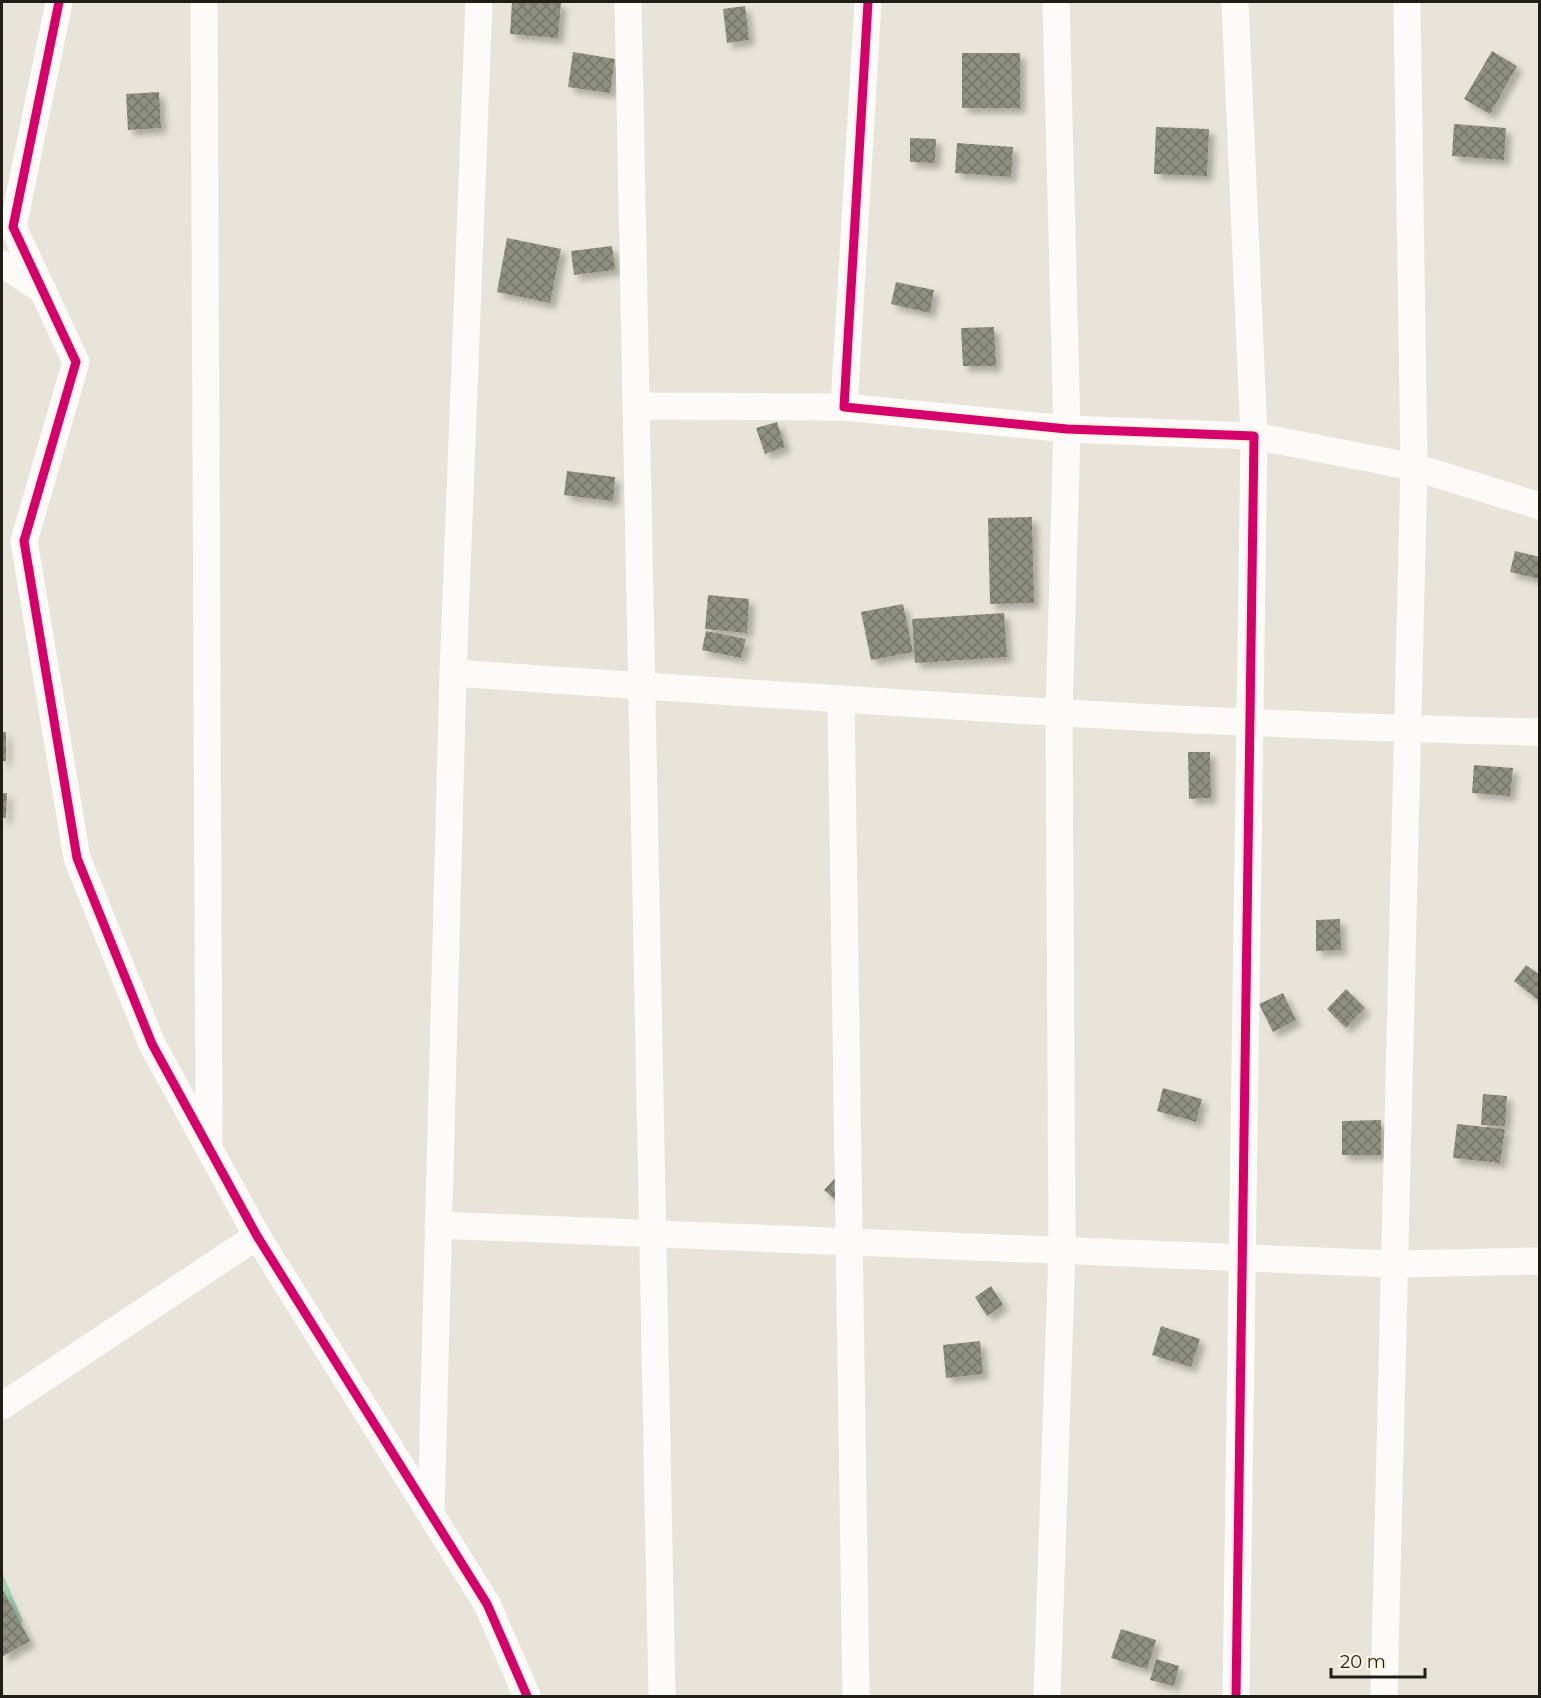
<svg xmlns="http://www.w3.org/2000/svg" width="1541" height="1698" font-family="Montserrat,sans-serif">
  <defs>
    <pattern id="building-cross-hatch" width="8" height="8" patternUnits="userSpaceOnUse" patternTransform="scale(1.5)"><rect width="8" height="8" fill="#8f9180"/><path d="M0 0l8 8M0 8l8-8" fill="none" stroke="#747668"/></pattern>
    <filter id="shadow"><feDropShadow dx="5.5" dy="5.5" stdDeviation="3" flood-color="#0004"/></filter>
  </defs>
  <rect width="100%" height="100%" fill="#e8e4d9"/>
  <!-- water -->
  <polygon fill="#a3d1b4" points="2,1572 23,1621 2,1631"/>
  <!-- building -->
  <g fill="url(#building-cross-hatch)" filter="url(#shadow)">
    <polygon points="512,2 561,2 558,38 510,34"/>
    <polygon points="745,6 749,40 727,43 723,9"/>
    <polygon points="1492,51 1517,66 1490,114 1464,99"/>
    <polygon points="573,52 615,59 610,93 568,87"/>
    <rect x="962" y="53" width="58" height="55"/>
    <polygon points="159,92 161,128 128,130 126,94"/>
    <polygon points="1454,124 1506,128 1504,160 1452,156"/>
    <polygon points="1156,127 1209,129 1207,176 1154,174"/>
    <polygon points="910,138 936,139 935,163 910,162"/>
    <polygon points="957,143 1013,147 1011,177 955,173"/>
    <polygon points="507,238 561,249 550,303 497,292"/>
    <polygon points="612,246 615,270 574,275 571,251"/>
    <polygon points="896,282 934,290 930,313 891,304"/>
    <polygon points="994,327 996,366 963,366 961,328"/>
    <polygon points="777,422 785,447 765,454 756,428"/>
    <polygon points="567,471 615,477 613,501 564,495"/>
    <polygon points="1032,517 1034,603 990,604 988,518"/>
    <polygon points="1515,551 1540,557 1540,579 1510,572"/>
    <polygon points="708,595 749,599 747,633 705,629"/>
    <polygon points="903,604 913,652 871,660 861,612"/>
    <polygon points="1004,613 1007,657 915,663 912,619"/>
    <polygon points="706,631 746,639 741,658 702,650"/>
    <rect x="2" y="732" width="4" height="29"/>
    <polygon points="1188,752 1210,752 1211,798 1189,799"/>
    <polygon points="1474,765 1513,768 1510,796 1472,793"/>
    <polygon points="2,793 7,793 6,818 2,818"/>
    <polygon points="1340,919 1341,950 1316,951 1316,920"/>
    <polygon points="1526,965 1540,975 1538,1000 1514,981"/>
    <polygon points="1346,989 1365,1008 1346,1028 1327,1009"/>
    <polygon points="1283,993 1296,1020 1273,1032 1259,1004"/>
    <polygon points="1163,1088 1202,1099 1196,1122 1157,1111"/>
    <polygon points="1483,1094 1507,1096 1505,1126 1481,1125"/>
    <polygon points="1381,1120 1381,1155 1342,1155 1342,1121"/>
    <polygon points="1457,1124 1505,1129 1500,1163 1453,1158"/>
    <polygon points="838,1175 839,1203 824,1190"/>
    <polygon points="991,1286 1003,1305 987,1316 975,1297"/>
    <polygon points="1161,1326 1200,1339 1191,1367 1152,1355"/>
    <polygon points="980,1341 983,1374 946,1378 943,1345"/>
    <polygon points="2,1588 30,1641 2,1657"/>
    <polygon points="1121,1629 1156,1640 1147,1669 1111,1658"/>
    <polygon points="1156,1659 1179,1666 1174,1686 1150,1680"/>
  </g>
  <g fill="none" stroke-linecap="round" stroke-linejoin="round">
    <!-- street -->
    <g stroke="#fcfbf9" stroke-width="27">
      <polyline points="59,2 13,227 76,362 24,541 77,858 152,1044 257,1236 487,1604 527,1696"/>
      <polyline points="204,2 209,1144"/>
      <polyline points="628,2 662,1696"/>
      <polyline points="868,2 844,407 1067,429 1254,436 1236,1696"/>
      <polyline points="1235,2 1254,436 1414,467 1540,506"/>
      <polyline points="2,264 43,290"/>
      <polyline points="636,406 844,407"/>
      <path d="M453,673C815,697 1177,725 1540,732"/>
      <polyline points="841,699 856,1696"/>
      <polyline points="438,1225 1394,1264 1540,1261"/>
      <polyline points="2,1406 257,1236"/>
      <polyline points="431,1514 453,673 479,2"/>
      <polyline points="1047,1696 1062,1250 1059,714 1067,429 1056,2"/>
      <polyline points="1384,1696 1414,467 1407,2"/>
    </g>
    <!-- cycleway casing -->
    <g stroke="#fbf4e0" stroke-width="13">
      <g id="cycleway">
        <polyline points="59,2 13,227 76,362 24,541 77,858 152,1044 257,1236 487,1604 527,1696"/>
        <polyline points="868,2 844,407 1067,429 1254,436 1236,1696"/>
      </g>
    </g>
    <!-- cycleway -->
    <use href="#cycleway" stroke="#d6006c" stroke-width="9"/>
  </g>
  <!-- border -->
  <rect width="1541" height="1698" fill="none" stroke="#201e16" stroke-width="6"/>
  <!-- scale -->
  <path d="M1331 1668v9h94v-9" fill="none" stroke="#201e16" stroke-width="3"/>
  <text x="1340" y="1668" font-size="18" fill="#201e16" stroke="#fbf4e0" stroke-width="4.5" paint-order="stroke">20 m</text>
</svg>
